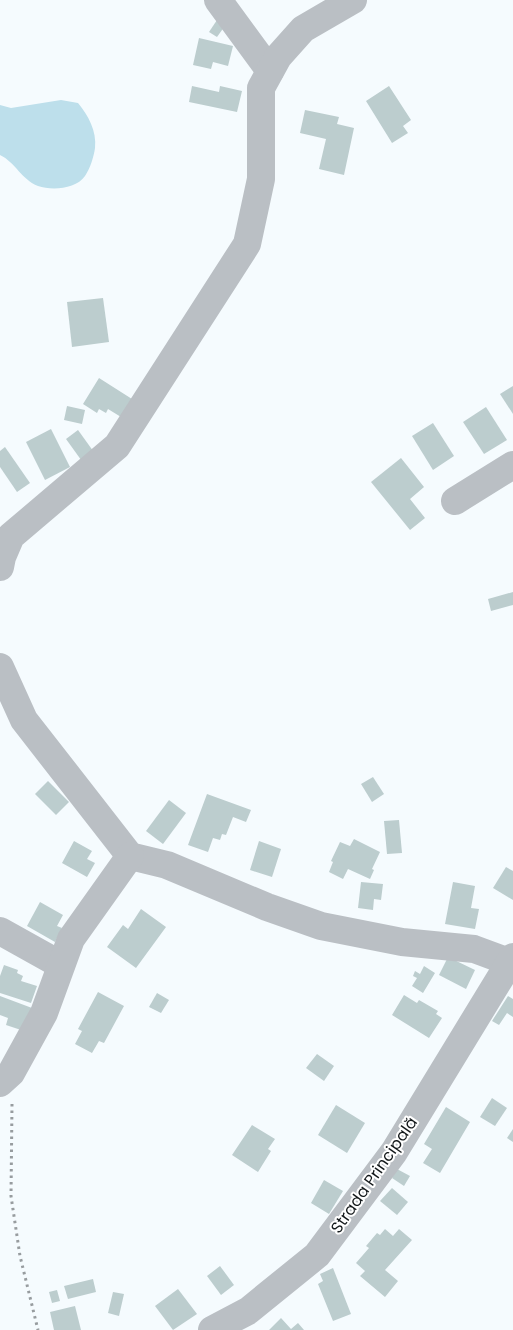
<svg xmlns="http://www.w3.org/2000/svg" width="513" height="1330" font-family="Poppins,sans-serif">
  <rect width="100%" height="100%" fill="#f5fbfe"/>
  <!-- green -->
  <path fill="#bddfeb" d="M61,100L78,103C88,115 97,131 95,148C94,156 90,169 85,176C76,189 52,191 38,186C22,180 15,162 0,155V105L11,108Z"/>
  <!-- building -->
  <g fill="#bccdce">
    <polygon points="219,17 227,23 217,37 209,32"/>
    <polygon points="199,38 233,46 228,66 213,62 211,69 193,65"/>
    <polygon points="192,86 219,92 220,86 242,91 237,112 189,102"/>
    <polygon points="389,86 411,120 403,126 408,133 392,143 366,101"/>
    <polygon points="305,110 339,117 337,124 354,128 344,175 319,169 326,139 300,133"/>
    <polygon points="103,298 109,342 72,347 67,302"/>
    <polygon points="99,378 132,399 121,417 108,409 106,413 99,409 97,413 83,404"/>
    <polygon points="513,386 513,414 500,394"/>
    <polygon points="67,406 85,410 82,424 64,420"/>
    <polygon points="486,407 507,440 484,454 463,422"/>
    <polygon points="433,423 454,456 433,470 412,436"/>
    <polygon points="51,429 70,467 45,480 26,442"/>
    <polygon points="78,430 96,455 84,464 66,439"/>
    <polygon points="5,447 30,483 17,492 0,467 0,451"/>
    <polygon points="401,458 424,487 410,499 425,518 410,530 371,482"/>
    <polygon points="513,592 513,605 491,611 488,599"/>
    <polygon points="373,777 384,794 372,802 361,784"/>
    <polygon points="48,781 69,802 56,815 35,794"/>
    <polygon points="207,794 251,810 246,822 233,817 226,835 222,834 220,840 213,838 208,852 188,845"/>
    <polygon points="169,800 186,813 163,844 146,831"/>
    <polygon points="399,820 402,853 387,854 384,821"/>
    <polygon points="354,839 380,852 372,869 374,870 370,879 348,869 343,879 329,872 333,862 331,861 340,842 350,846"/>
    <polygon points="74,841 92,851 87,859 95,863 87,877 62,863"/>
    <polygon points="259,841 281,849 272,877 250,870"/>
    <polygon points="506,867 513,871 513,900 493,888"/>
    <polygon points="361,882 383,884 381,900 374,899 373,910 358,908"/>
    <polygon points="453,882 475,886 471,908 479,909 475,929 445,924"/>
    <polygon points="40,902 63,915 57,926 62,928 55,942 27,926"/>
    <polygon points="141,909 166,927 136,968 107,947 123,925 128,929"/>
    <polygon points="448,957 475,970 466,989 439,975"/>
    <polygon points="4,965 18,970 17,973 23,976 21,981 37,986 31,1003 0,993 0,976"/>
    <polygon points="424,966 435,973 423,993 412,986 417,978 413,976 415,971 420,974"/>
    <polygon points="98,992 124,1006 104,1043 99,1041 92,1053 75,1044 82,1031 78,1029"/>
    <polygon points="157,993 169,1000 161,1013 149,1007"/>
    <polygon points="404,995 417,1003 419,1000 438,1011 436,1014 442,1018 429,1038 392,1015"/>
    <polygon points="0,996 32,1008 24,1031 6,1025 8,1018 0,1015"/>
    <polygon points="508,996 513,999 513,1017 507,1013 499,1025 492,1021"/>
    <polygon points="317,1054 334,1066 324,1081 306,1068"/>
    <polygon points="492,1098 507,1108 495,1126 480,1117"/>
    <polygon points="336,1105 365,1123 347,1153 318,1135"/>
    <polygon points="446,1107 470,1122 440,1173 423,1163 432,1149 424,1144"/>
    <polygon points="252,1125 275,1139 268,1149 271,1151 258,1172 232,1155"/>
    <polygon points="513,1129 513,1142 507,1138"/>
    <polygon points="397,1169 410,1176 404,1186 392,1178"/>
    <polygon points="324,1180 343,1191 329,1214 311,1203"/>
    <polygon points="392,1188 408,1202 397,1215 380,1201"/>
    <polygon points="385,1229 393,1236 399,1229 412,1240 385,1270 398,1281 385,1297 360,1276 365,1271 356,1263 369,1248 366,1246 377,1233 380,1235"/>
    <polygon points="220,1266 234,1285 221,1295 207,1276"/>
    <polygon points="333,1268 351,1314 333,1321 318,1284 323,1281 320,1274"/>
    <polygon points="93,1279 96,1292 68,1299 64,1286"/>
    <polygon points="178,1289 197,1314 173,1330 155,1306"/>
    <polygon points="57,1290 60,1301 52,1303 49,1292"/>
    <polygon points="113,1292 124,1294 119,1316 108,1313"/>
    <polygon points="75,1306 81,1330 54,1330 50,1312"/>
    <polygon points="281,1318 291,1329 298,1323 304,1330 269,1330"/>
  </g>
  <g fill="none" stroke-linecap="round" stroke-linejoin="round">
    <!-- path -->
    <polyline stroke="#979c9f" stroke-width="3" stroke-dasharray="2.5 4" stroke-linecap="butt" points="12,1104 11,1196 20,1256 38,1330"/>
    <!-- minor -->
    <g stroke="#babfc4" stroke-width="28">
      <polyline points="218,0 270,71"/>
      <polyline points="455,501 513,465"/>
      <polyline points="0,567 2,557 11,536 117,446 247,244 261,179 261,88 278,57 303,29 353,0"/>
      <polyline points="0,667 24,720 130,856 167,865 267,907 321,926 402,942 474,949 509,962"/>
      <polyline points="0,931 61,965"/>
      <polyline points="0,1083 11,1073 44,1013 71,939 130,856"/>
      <polyline points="212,1330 248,1311 317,1255 394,1152 513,957"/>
    </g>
  </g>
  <g text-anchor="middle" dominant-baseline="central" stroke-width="4" stroke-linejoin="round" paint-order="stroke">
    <!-- street labels -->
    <g font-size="16" fill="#121719" stroke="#fff">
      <text transform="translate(374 1175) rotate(-55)">Strada Principală</text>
    </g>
  </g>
</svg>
